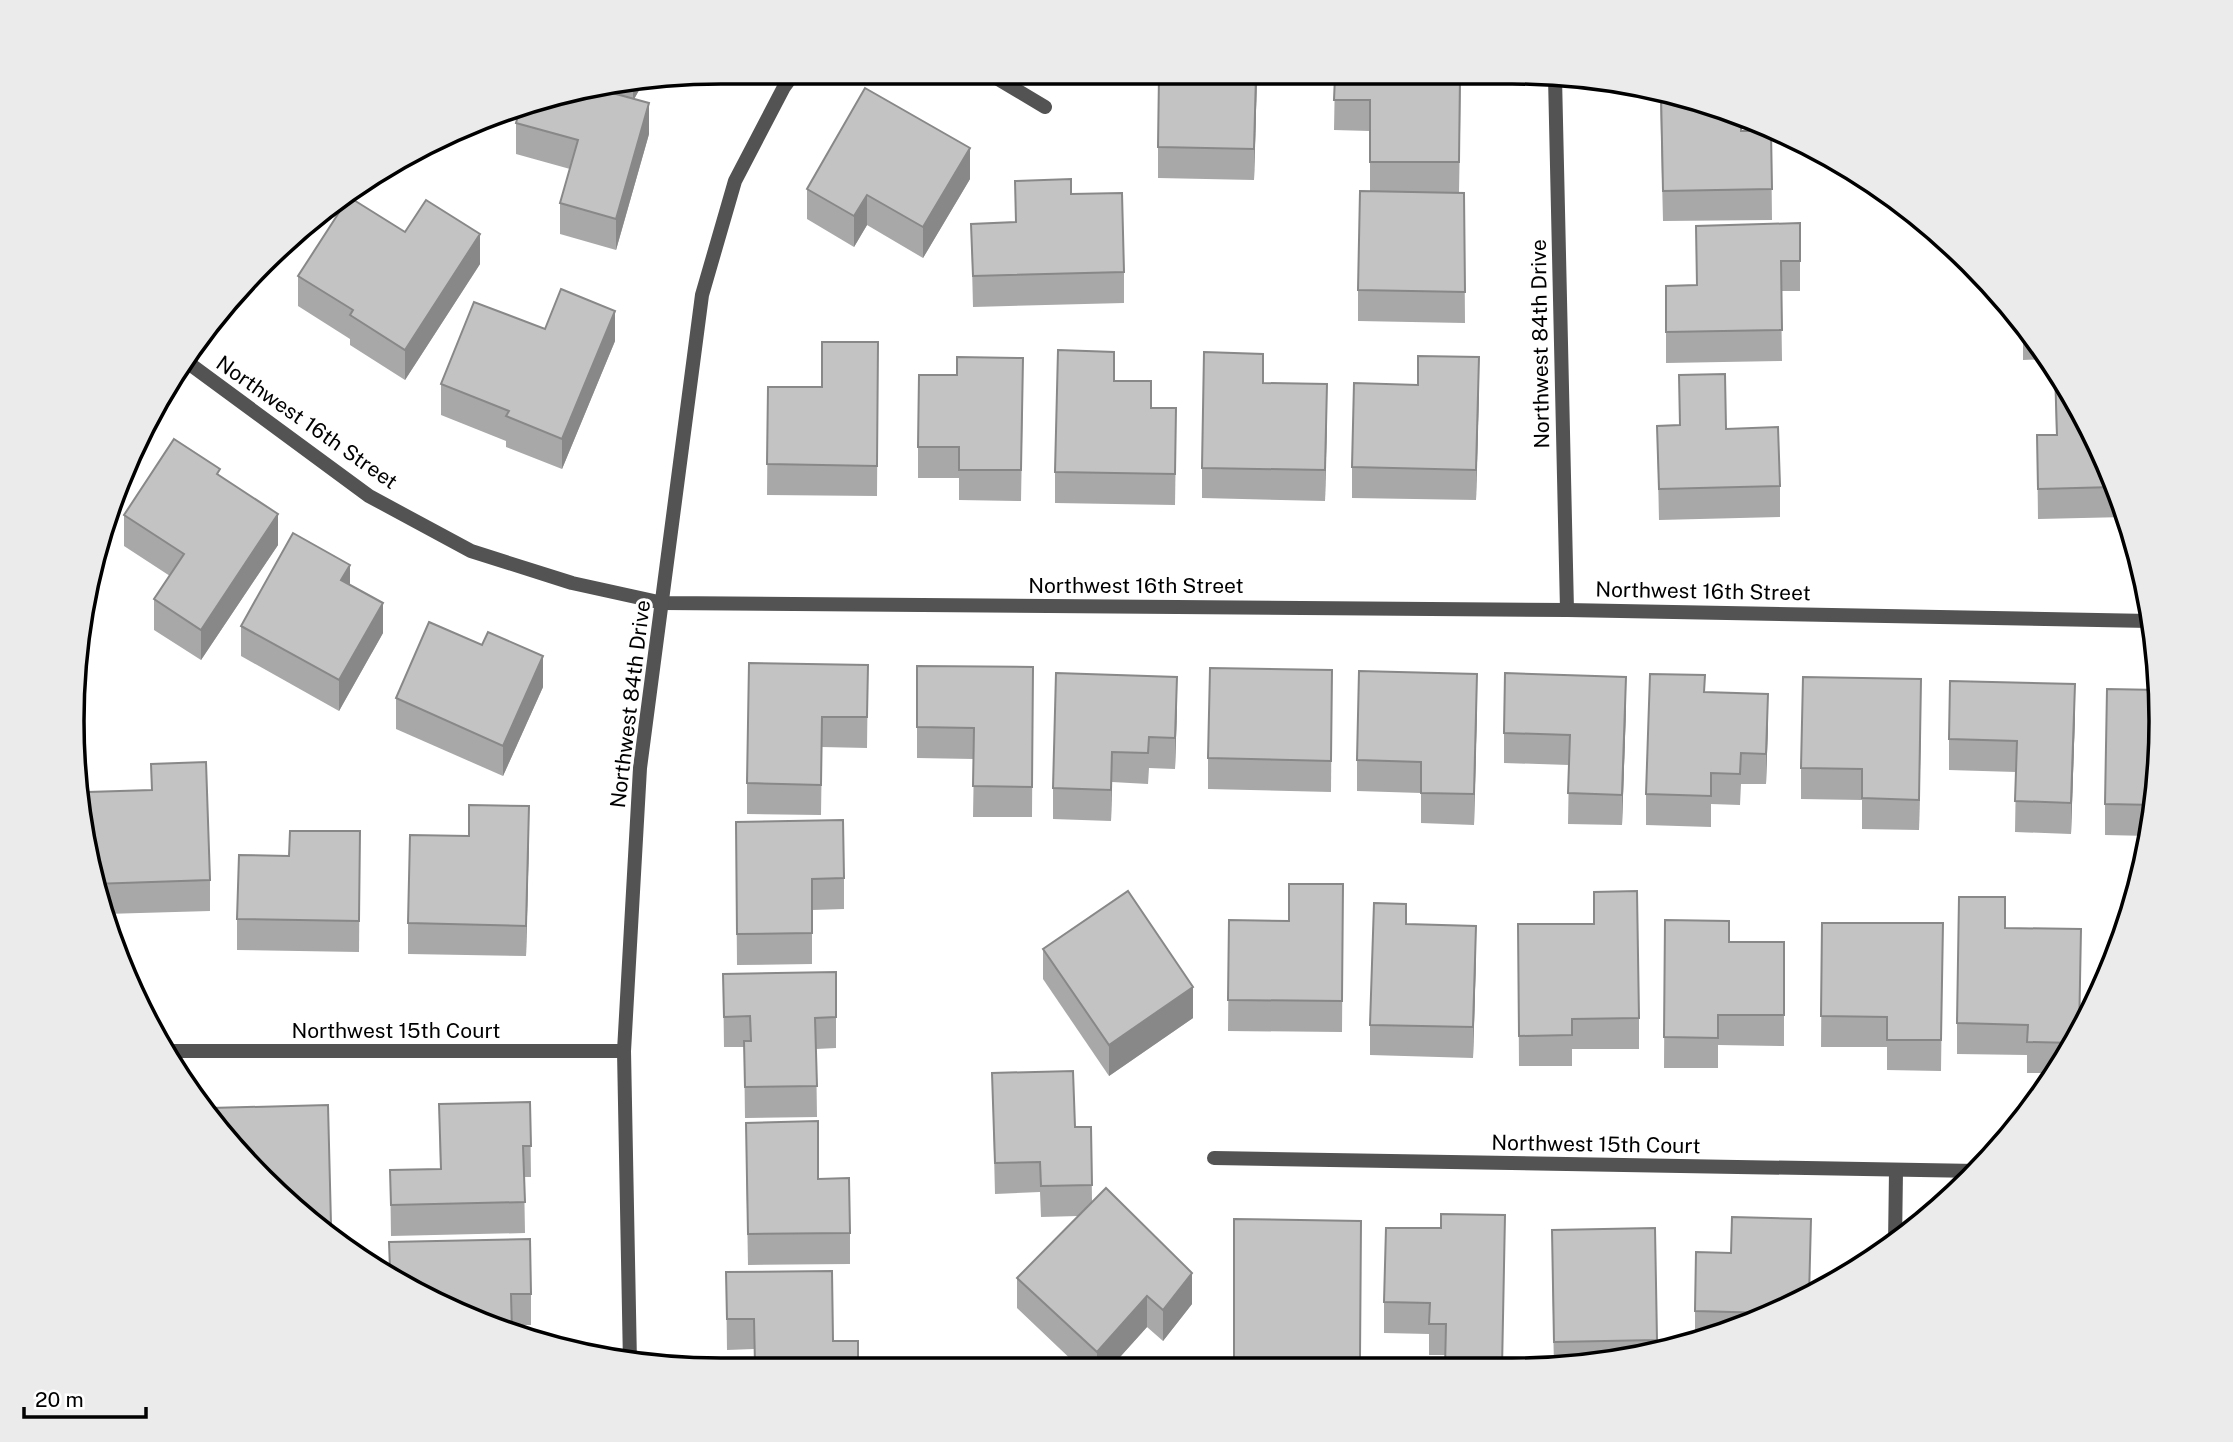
<svg xmlns="http://www.w3.org/2000/svg" width="2233" height="1442" font-family="'Public Sans',sans-serif">
  <rect width="100%" height="100%" fill="#fff"/>
  <g fill="none" stroke-linecap="round" stroke-linejoin="round">
    <!-- street -->
    <g stroke="#535353" stroke-width="14">
      <polyline points="988,73 1045,107"/>
      <polyline points="1555,77 1567,610"/>
      <polyline points="187,362 369,496 471,551 572,583 663,603 1567,610 2150,621"/>
      <polyline points="167,1051 624,1051"/>
      <polyline points="1214,1158 1977,1171"/>
      <polyline points="1895,1244 1896,1171"/>
      <polyline points="630,1363 624,1051 640,768 702,295 735,181 784,87 795,72"/>
    </g>
  </g>
  <!-- wall -->
  <g fill="#a8a8a8">
    <polygon points="1257,75 1254,180 1158,178 1158,147"/>
    <polygon points="1335,76 1461,76 1459,192 1464,193 1465,323 1358,321 1358,290 1370,191 1370,131 1334,130"/>
    <polygon points="642,85 634,99 649,134 616,250 560,234 560,203 570,169 516,154 516,123 623,96 612,90"/>
    <polygon points="1660,94 1741,131 1771,131 1772,220 1663,221"/>
    <polygon points="970,179 923,258 867,225 854,247 807,219 807,189"/>
    <polygon points="1015,181 1071,194 1124,272 1124,303 973,307 971,224 1015,222"/>
    <polygon points="1800,223 1800,291 1781,291 1782,361 1666,363 1666,286 1696,285 1696,226"/>
    <polygon points="405,232 480,264 405,380 350,345 350,339 298,306 298,276"/>
    <polygon points="2023,321 2027,325 2048,359 2023,360"/>
    <polygon points="545,329 615,341 562,469 506,447 506,441 441,415 441,384"/>
    <polygon points="878,342 877,496 767,495 768,387 822,387"/>
    <polygon points="2055,371 2094,433 2126,517 2038,519 2037,435 2056,435"/>
    <polygon points="1679,375 1726,429 1780,486 1780,517 1659,520 1657,426 1679,425"/>
    <polygon points="1114,381 1151,408 1176,438 1175,505 1055,503 1055,472"/>
    <polygon points="1263,383 1327,415 1325,501 1202,498 1202,468"/>
    <polygon points="1479,388 1476,500 1352,498 1352,467"/>
    <polygon points="1023,389 1021,501 959,500 959,478 918,478 918,447"/>
    <polygon points="220,477 278,545 201,660 154,630 154,599 170,576 124,546 124,515"/>
    <polygon points="241,626 383,633 339,711 241,656"/>
    <polygon points="868,665 867,748 822,747 821,815 747,814 747,783"/>
    <polygon points="917,666 1033,667 1032,817 973,817 974,759 917,758"/>
    <polygon points="1332,670 1331,792 1208,789 1208,758"/>
    <polygon points="543,687 503,776 396,729 396,698"/>
    <polygon points="1705,692 1768,724 1766,784 1741,784 1740,805 1711,804 1711,827 1646,825 1646,794"/>
    <polygon points="1477,705 1474,825 1421,823 1421,793 1357,791 1357,760"/>
    <polygon points="1177,707 1175,769 1149,768 1148,784 1112,782 1111,821 1053,819 1053,788"/>
    <polygon points="1626,708 1622,825 1568,824 1569,765 1504,763 1504,733"/>
    <polygon points="1921,710 1919,830 1862,829 1862,800 1801,799 1801,768"/>
    <polygon points="2075,715 2071,834 2015,832 2016,772 1949,770 1949,739"/>
    <polygon points="151,764 210,880 210,911 105,914 94,889 88,831 88,792 151,790"/>
    <polygon points="2105,804 2156,805 2149,836 2105,835"/>
    <polygon points="360,831 359,952 237,950 237,919 289,856"/>
    <polygon points="529,837 526,956 408,954 408,923"/>
    <polygon points="736,853 844,878 844,909 812,910 812,964 737,965"/>
    <polygon points="1343,884 1342,1032 1228,1031 1229,920 1289,921"/>
    <polygon points="1665,920 1729,942 1784,942 1784,1046 1718,1045 1718,1068 1664,1068"/>
    <polygon points="1822,923 1943,923 1941,1071 1887,1070 1887,1047 1821,1047"/>
    <polygon points="1518,924 1639,1018 1639,1049 1572,1049 1572,1066 1519,1066"/>
    <polygon points="2005,928 2079,1034 2074,1045 2054,1073 2027,1073 2027,1055 1957,1054 1957,1023"/>
    <polygon points="1043,949 1193,1018 1109,1076 1043,979"/>
    <polygon points="1476,956 1473,1058 1370,1055 1370,1025"/>
    <polygon points="836,972 836,1048 816,1049 817,1117 745,1118 744,1047 724,1047 723,974"/>
    <polygon points="992,1073 1075,1127 1091,1127 1092,1201 1192,1304 1163,1341 1147,1327 1111,1367 1079,1367 1017,1308 1017,1278 1078,1216 1041,1217 1040,1192 995,1194"/>
    <polygon points="530,1102 531,1177 524,1177 525,1233 391,1236 390,1170 440,1169 439,1104"/>
    <polygon points="328,1105 331,1233 293,1209"/>
    <polygon points="746,1153 818,1179 850,1233 850,1264 748,1265"/>
    <polygon points="1505,1215 1445,1355 1429,1355 1429,1334 1384,1333 1384,1302 1441,1228"/>
    <polygon points="1234,1219 1361,1221 1360,1368 1234,1367"/>
    <polygon points="1655,1228 1657,1352 1554,1369 1552,1261"/>
    <polygon points="389,1242 531,1294 531,1325 512,1325 472,1321 389,1269"/>
    <polygon points="1811,1250 1800,1303 1695,1342 1695,1311 1731,1253"/>
    <polygon points="726,1272 833,1341 858,1366 754,1365 754,1349 727,1350"/>
  </g>
  <!-- shaded-wall -->
  <g fill="#888">
    <polygon points="1256,75 1257,75 1254,180 1254,149"/>
    <polygon points="642,85 633,101 633,86"/>
    <polygon points="649,103 649,134 616,250 616,219"/>
    <polygon points="970,148 970,179 923,258 923,227"/>
    <polygon points="867,195 867,225 854,247 854,216"/>
    <polygon points="480,234 480,264 405,380 405,350"/>
    <polygon points="615,311 615,341 562,469 562,439"/>
    <polygon points="1479,357 1479,388 1476,500 1476,470"/>
    <polygon points="1327,384 1327,415 1325,501 1325,470"/>
    <polygon points="278,514 278,545 201,660 201,630"/>
    <polygon points="350,565 350,596 341,580"/>
    <polygon points="383,603 383,633 339,711 339,680"/>
    <polygon points="543,656 543,687 503,776 503,746"/>
    <polygon points="1477,674 1477,705 1474,825 1474,794"/>
    <polygon points="1177,677 1177,707 1175,769 1175,738"/>
    <polygon points="1626,677 1626,708 1622,825 1622,795"/>
    <polygon points="1921,679 1921,710 1919,830 1919,800"/>
    <polygon points="2075,684 2075,715 2071,834 2071,803"/>
    <polygon points="1768,694 1768,724 1766,784 1766,754"/>
    <polygon points="1112,752 1112,782 1111,821 1111,790"/>
    <polygon points="529,806 529,837 526,956 526,926"/>
    <polygon points="1476,926 1476,956 1473,1058 1473,1027"/>
    <polygon points="1193,987 1193,1018 1109,1076 1109,1045"/>
    <polygon points="1192,1273 1192,1304 1163,1341 1163,1310"/>
    <polygon points="1147,1296 1147,1327 1111,1367 1097,1367 1097,1352"/>
  </g>
  <!-- building -->
  <g fill="#c3c3c3" stroke="#888" stroke-width="2">
    <polygon points="1159,75 1256,75 1254,149 1158,147"/>
    <polygon points="1335,76 1460,76 1459,162 1370,162 1370,100 1334,100"/>
    <polygon points="865,88 970,148 923,227 867,195 854,216 807,189"/>
    <polygon points="605,91 649,103 616,219 560,203 578,140 516,123 521,105"/>
    <polygon points="1661,94 1741,116 1741,131 1771,131 1772,189 1663,191"/>
    <polygon points="1071,179 1071,194 1122,193 1124,272 973,276 971,224 1016,222 1015,181"/>
    <polygon points="1360,191 1464,193 1465,292 1358,290"/>
    <polygon points="349,197 405,232 426,200 480,234 405,350 350,315 353,310 298,276"/>
    <polygon points="1800,223 1800,261 1781,261 1782,330 1666,332 1666,286 1697,285 1696,226"/>
    <polygon points="561,289 615,311 562,439 506,416 509,411 441,384 474,302 545,329"/>
    <polygon points="2023,322 2027,325 2029,329 2023,329"/>
    <polygon points="822,342 878,342 877,466 767,464 768,387 822,387"/>
    <polygon points="1058,350 1114,352 1114,381 1151,381 1151,408 1176,408 1175,474 1055,472"/>
    <polygon points="1204,352 1263,354 1263,383 1327,384 1325,470 1202,468"/>
    <polygon points="1418,356 1479,357 1476,470 1352,467 1354,383 1418,385"/>
    <polygon points="957,357 1023,358 1021,470 959,470 959,447 918,447 919,375 957,375"/>
    <polygon points="2055,371 2094,433 2114,487 2038,489 2037,435 2057,435"/>
    <polygon points="1725,374 1726,429 1778,427 1780,486 1659,489 1657,426 1680,425 1679,375"/>
    <polygon points="174,439 220,469 217,474 278,514 201,630 154,599 184,554 124,515"/>
    <polygon points="293,533 350,565 341,580 383,603 339,680 241,626"/>
    <polygon points="429,622 482,645 488,632 543,656 503,746 396,698"/>
    <polygon points="749,663 868,665 867,717 822,717 821,785 747,783"/>
    <polygon points="917,666 1033,667 1032,787 973,786 974,728 917,727"/>
    <polygon points="1210,668 1332,670 1331,761 1208,758"/>
    <polygon points="1359,671 1477,674 1474,794 1421,793 1421,762 1357,760"/>
    <polygon points="1056,673 1177,677 1175,738 1149,737 1148,753 1112,752 1111,790 1053,788"/>
    <polygon points="1505,673 1626,677 1622,795 1568,793 1570,735 1504,733"/>
    <polygon points="1650,674 1705,675 1704,692 1768,694 1766,754 1741,753 1740,774 1711,773 1711,796 1646,794"/>
    <polygon points="1803,677 1921,679 1919,800 1862,798 1862,769 1801,768"/>
    <polygon points="1950,681 2075,684 2071,803 2015,801 2017,741 1949,739"/>
    <polygon points="2107,689 2159,690 2156,805 2105,804"/>
    <polygon points="206,762 210,880 93,884 89,843 88,792 152,790 151,764"/>
    <polygon points="469,805 529,806 526,926 408,923 410,835 469,836"/>
    <polygon points="843,820 844,878 812,879 812,933 737,934 736,822"/>
    <polygon points="290,831 360,831 359,921 237,919 239,855 289,856"/>
    <polygon points="1289,884 1343,884 1342,1001 1228,1000 1229,920 1289,921"/>
    <polygon points="1128,891 1193,987 1109,1045 1043,949"/>
    <polygon points="1637,891 1639,1018 1572,1019 1572,1035 1519,1036 1518,924 1594,924 1594,892"/>
    <polygon points="1959,897 2005,897 2005,928 2081,929 2079,1035 2076,1043 2027,1042 2028,1025 1957,1023"/>
    <polygon points="1374,903 1406,904 1406,924 1476,926 1473,1027 1370,1025"/>
    <polygon points="1665,920 1729,921 1729,942 1784,942 1784,1015 1718,1015 1718,1038 1664,1037"/>
    <polygon points="1822,923 1943,923 1941,1040 1887,1040 1887,1017 1821,1016"/>
    <polygon points="836,972 836,1017 815,1018 817,1086 745,1087 744,1041 751,1041 750,1016 724,1017 723,974"/>
    <polygon points="1073,1071 1075,1127 1091,1127 1092,1185 1041,1186 1040,1162 995,1163 992,1073"/>
    <polygon points="530,1102 531,1146 523,1146 525,1202 391,1205 390,1170 441,1169 439,1104"/>
    <polygon points="328,1105 331,1224 317,1224 293,1209 210,1114 210,1108"/>
    <polygon points="818,1121 818,1179 849,1178 850,1233 748,1234 746,1123"/>
    <polygon points="1106,1188 1192,1273 1163,1310 1147,1296 1097,1352 1017,1278"/>
    <polygon points="1441,1214 1505,1215 1502,1369 1445,1368 1446,1324 1429,1324 1430,1303 1384,1302 1386,1228 1441,1228"/>
    <polygon points="1732,1217 1811,1219 1809,1297 1800,1303 1769,1315 1769,1313 1695,1311 1696,1252 1731,1253"/>
    <polygon points="1234,1219 1361,1221 1360,1358 1234,1359"/>
    <polygon points="1655,1228 1657,1340 1554,1342 1552,1230"/>
    <polygon points="530,1239 531,1294 511,1294 512,1331 472,1321 444,1303 444,1294 430,1294 390,1269 389,1242"/>
    <polygon points="832,1271 833,1341 858,1341 858,1366 755,1365 754,1319 727,1319 726,1272"/>
  </g>
  <g text-anchor="middle" dominant-baseline="central" stroke-width="6" stroke-linejoin="round" paint-order="stroke">
    <!-- street labels -->
    <g font-size="21" fill="#000" stroke="#fff">
      <text transform="translate(1540 344) rotate(-91)">Northwest 84th Drive</text>
      <text transform="translate(307 422) rotate(35)">Northwest 16th Street</text>
      <text x="1136" y="585">Northwest 16th Street</text>
      <text transform="translate(1703 591) rotate(1)">Northwest 16th Street</text>
      <text transform="translate(630 704) rotate(-83)">Northwest 84th Drive</text>
      <text x="396" y="1030">Northwest 15th Court</text>
      <text transform="translate(1596 1144) rotate(1)">Northwest 15th Court</text>
    </g>
  </g>
  <!-- crop -->
  <path d="M0 0H2233V1442H0ZM721 84H1512A637 637 0 0 1 2149 721V721A637 637 0 0 1 1512 1358H721A637 637 0 0 1 84 721V721A637 637 0 0 1 721 84Z" fill="#ebebeb" fill-rule="evenodd"/>
  <path fill="none" stroke="#000" stroke-width="3.5" d="M721 84H1512A637 637 0 0 1 2149 721V721A637 637 0 0 1 1512 1358H721A637 637 0 0 1 84 721V721A637 637 0 0 1 721 84Z"/>
  <!-- scale -->
  <path d="M24 1407v10h122v-10" fill="none" stroke="#000000" stroke-width="3.5"/>
  <text x="35" y="1407" font-size="21" fill="#000000" stroke="#ffffff" stroke-width="5" paint-order="stroke">20 m</text>
</svg>
